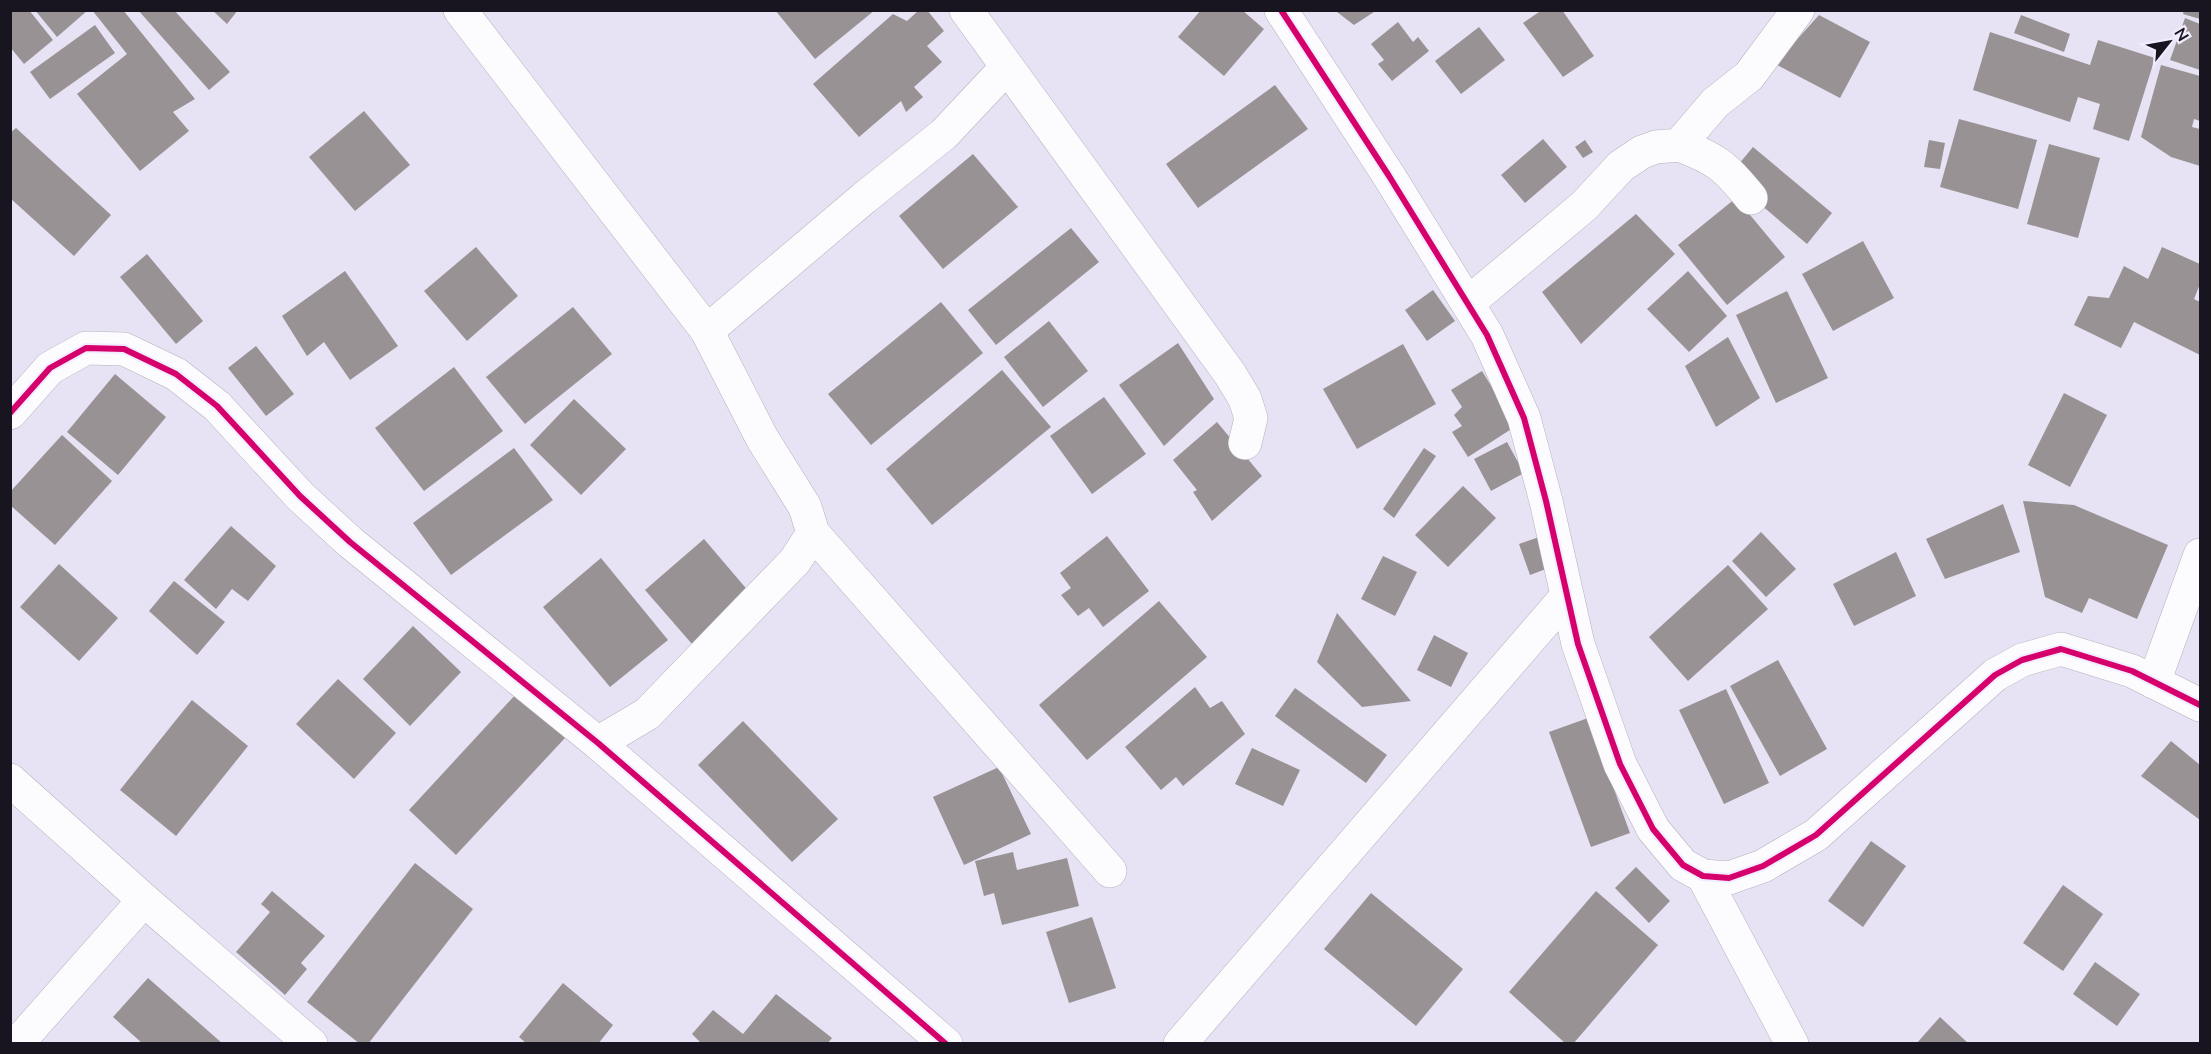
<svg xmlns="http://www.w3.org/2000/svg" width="2211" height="1054" font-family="'Nunito Sans',sans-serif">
  <rect width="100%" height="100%" fill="#e8e3f4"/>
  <!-- building -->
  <g fill="#989295">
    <polygon points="10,10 29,10 53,40 24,64 10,47"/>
    <polygon points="35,10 88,10 57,37"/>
    <polygon points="92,10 123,10 195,99 173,112 189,131 140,171 77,94 127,54"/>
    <polygon points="138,10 174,10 230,72 209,90"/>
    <polygon points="212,10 238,10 227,24"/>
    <polygon points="775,10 875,10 815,59"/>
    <polygon points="919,10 927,10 944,31 927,46 942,62 914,87 923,97 906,112 901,101 859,137 813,84 893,14 907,21"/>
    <polygon points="1201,10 1242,10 1264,29 1224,76 1178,37"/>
    <polygon points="1339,10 1377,10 1354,25 1337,12"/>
    <polygon points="1542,10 1562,10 1594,56 1563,77 1523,23"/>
    <polygon points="2184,10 2200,10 2200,19 2183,14"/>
    <polygon points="1819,15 1870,42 1840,98 1775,64"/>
    <polygon points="2021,15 2070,34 2064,52 2014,33"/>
    <polygon points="2185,18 2200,24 2200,70 2170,60"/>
    <polygon points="1398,22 1413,42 1418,37 1429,51 1392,81 1378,64 1384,60 1371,44"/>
    <polygon points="95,25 115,53 50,99 30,72"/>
    <polygon points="1479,27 1505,60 1461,94 1435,61"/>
    <polygon points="1990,32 2090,65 2098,40 2155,58 2129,141 2093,129 2100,104 2078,97 2070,122 1973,90"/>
    <polygon points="2161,65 2200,76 2200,121 2194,119 2192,127 2200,129 2200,166 2171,157 2141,137"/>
    <polygon points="1275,85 1308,129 1198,208 1166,164"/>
    <polygon points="364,111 410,165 355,211 309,157"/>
    <polygon points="1959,119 2037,140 2018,209 1940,187"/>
    <polygon points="16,128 111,215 74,256 10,198 10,133"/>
    <polygon points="1543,139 1567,167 1525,203 1501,175"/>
    <polygon points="1585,140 1593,152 1583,158 1575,147"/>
    <polygon points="1929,140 1945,143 1940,169 1924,167"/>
    <polygon points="2049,144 2100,158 2078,238 2027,224"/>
    <polygon points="1753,147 1832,213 1807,244 1728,177"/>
    <polygon points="973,154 1018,207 943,269 899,216"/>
    <polygon points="1736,198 1785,257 1727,305 1678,245"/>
    <polygon points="1636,214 1675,254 1581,344 1542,292"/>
    <polygon points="1071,228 1099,262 996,345 968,310"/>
    <polygon points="1863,241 1894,298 1833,331 1802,274"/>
    <polygon points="476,247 518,296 467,341 424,291"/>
    <polygon points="2162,247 2200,264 2200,284 2194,299 2200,302 2200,355 2134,322 2121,348 2074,325 2088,296 2109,298 2124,266 2148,279"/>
    <polygon points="147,254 203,321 176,344 120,277"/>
    <polygon points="345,271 398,346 350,380 324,342 307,356 282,316"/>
    <polygon points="1688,271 1727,316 1689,352 1647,309"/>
    <polygon points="1433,290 1455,321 1427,341 1405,310"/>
    <polygon points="1787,291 1828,378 1776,403 1736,315"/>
    <polygon points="941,302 983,353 871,445 828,394"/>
    <polygon points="573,307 612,354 525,424 486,377"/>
    <polygon points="1049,321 1088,371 1043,407 1004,357"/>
    <polygon points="1728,337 1760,398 1716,427 1685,366"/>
    <polygon points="1178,343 1214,399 1164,446 1119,385"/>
    <polygon points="1403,344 1436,404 1357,449 1323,389"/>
    <polygon points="256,346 294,394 266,416 228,368"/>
    <polygon points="454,367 503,431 424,491 375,428"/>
    <polygon points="1002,370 1051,427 932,525 886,469"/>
    <polygon points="1482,371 1516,426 1468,457 1452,432 1462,426 1454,415 1462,407 1451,390"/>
    <polygon points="115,374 166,417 118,475 67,432"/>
    <polygon points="2064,393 2107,415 2070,487 2028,465"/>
    <polygon points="1104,397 1146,454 1092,494 1050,436"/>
    <polygon points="574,399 626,449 581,495 530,445"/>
    <polygon points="1217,422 1262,476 1212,521 1193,492 1197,490 1173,460"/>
    <polygon points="62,435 112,481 55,545 10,505 10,492"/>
    <polygon points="1507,442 1524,473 1491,491 1474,459"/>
    <polygon points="514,448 553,500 451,575 413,523"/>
    <polygon points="1424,448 1436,456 1394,518 1383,509"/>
    <polygon points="1463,486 1496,518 1448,567 1415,535"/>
    <polygon points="2023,501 2074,505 2168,545 2137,619 2089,598 2082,613 2045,597"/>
    <polygon points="2003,504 2020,552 1945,579 1926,539"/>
    <polygon points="231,526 276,566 248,601 232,589 216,609 184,580"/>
    <polygon points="1761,532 1796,569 1766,597 1732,561"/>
    <polygon points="1107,536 1149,591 1103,627 1089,608 1078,616 1061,595 1071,588 1060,573"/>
    <polygon points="1542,536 1554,566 1530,575 1519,544"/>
    <polygon points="704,539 750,593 692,644 645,590"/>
    <polygon points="1896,552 1916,596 1854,626 1833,584"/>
    <polygon points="1383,556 1417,572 1395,616 1361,599"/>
    <polygon points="601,558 668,640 610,687 543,607"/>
    <polygon points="59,564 118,618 79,661 20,607"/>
    <polygon points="1728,565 1768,609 1688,681 1649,637"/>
    <polygon points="174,581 225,622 197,655 149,611"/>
    <polygon points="1159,601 1207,657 1087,760 1039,705"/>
    <polygon points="1337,613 1411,701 1362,707 1317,662"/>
    <polygon points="413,626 461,672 410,726 363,679"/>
    <polygon points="1434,635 1468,653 1451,687 1417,670"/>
    <polygon points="1778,660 1827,749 1780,776 1730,686"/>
    <polygon points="338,679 396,733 354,779 296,724"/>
    <polygon points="1195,687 1210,708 1222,701 1245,734 1183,786 1176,777 1161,790 1125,747"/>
    <polygon points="1295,688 1387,755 1366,783 1275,716"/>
    <polygon points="1726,689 1769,783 1724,804 1679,710"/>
    <polygon points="517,693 565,738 456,855 409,810"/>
    <polygon points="192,700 248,746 176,836 120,790"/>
    <polygon points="1588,718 1630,833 1591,847 1549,732"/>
    <polygon points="743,721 838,819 792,862 698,765"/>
    <polygon points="2171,741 2200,765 2200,820 2141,776"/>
    <polygon points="1252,748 1300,770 1283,806 1235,784"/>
    <polygon points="999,767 1031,834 964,865 933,797"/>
    <polygon points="1871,841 1906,866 1863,927 1828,901"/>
    <polygon points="1013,852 1017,870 1067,858 1079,906 1002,925 994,893 984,896 975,861"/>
    <polygon points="415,863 473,909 368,1044 360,1044 307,1002"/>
    <polygon points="1636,867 1670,901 1649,923 1615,888"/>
    <polygon points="2063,885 2103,914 2063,971 2023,943"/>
    <polygon points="272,891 325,936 301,963 307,969 285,995 236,952 270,912 261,904"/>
    <polygon points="1596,891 1658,945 1573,1044 1566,1044 1509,992"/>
    <polygon points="1371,893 1463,969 1416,1026 1324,949"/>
    <polygon points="1092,917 1116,988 1069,1003 1046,932"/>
    <polygon points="2095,962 2140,994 2117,1026 2073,994"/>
    <polygon points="148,978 223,1044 143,1044 113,1017"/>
    <polygon points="563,983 613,1025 598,1044 527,1044 519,1037"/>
    <polygon points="776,994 832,1038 827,1044 702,1044 692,1034 713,1010 743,1034"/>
    <polygon points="1940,1017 1969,1044 1916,1044"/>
  </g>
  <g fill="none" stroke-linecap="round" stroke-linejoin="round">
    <!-- street casing -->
    <g stroke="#b5b1be" stroke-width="34">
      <g id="street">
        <polyline points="460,10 707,331 762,438 805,507 813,533 1110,871"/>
        <polyline points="966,10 1230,374 1245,399 1251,418 1245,443"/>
        <polyline points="1281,10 1389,176 1487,335 1524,418 1546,501 1578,644 1620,764 1653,829 1683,865 1703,876 1729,878 1763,866 1816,835 1995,675 2022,660 2061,649 2132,671 2200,705"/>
        <path d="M1679,145C1717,159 1725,166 1751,198"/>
        <polyline points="1468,303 1584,206 1621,166 1642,152 1656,147 1679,145 1715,103 1749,76 1798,10"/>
        <polyline points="707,331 864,198 944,134 1006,68"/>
        <polyline points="10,413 50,368 86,348 124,349 176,374 217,406 300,496 350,542 598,743 946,1044"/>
        <polyline points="2154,682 2200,555"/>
        <polyline points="598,743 647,714 795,561 813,533"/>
        <polyline points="10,780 144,900 311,1044"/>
        <polyline points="1703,876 1792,1044"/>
        <polyline points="17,1044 144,900"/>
        <polyline points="1180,1044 1567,596"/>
      </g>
    </g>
    <!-- street -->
    <use href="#street" stroke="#fcfbfd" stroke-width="33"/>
    <!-- cycleway casing -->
    <g stroke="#f1ecff" stroke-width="10">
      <g id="cycleway">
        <polyline points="1281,10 1389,176 1487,335 1524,418 1546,501 1578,644 1620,764 1653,829 1683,865 1703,876 1729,878 1763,866 1816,835 1995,675 2022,660 2061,649 2132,671 2200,705"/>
        <polyline points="10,413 50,368 86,348 124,349 176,374 217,406 300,496 350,542 598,743 946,1044"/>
      </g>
    </g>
    <!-- cycleway -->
    <use href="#cycleway" stroke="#d6006c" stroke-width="6"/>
  </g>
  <!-- border -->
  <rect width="2211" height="1054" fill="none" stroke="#181520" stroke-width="24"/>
  <!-- north arrow -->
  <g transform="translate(2169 42) rotate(59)" stroke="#f1ecff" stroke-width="4.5" paint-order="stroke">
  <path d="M0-4.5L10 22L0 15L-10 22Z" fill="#181520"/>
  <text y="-9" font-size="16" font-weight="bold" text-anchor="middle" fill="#181520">N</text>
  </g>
</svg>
